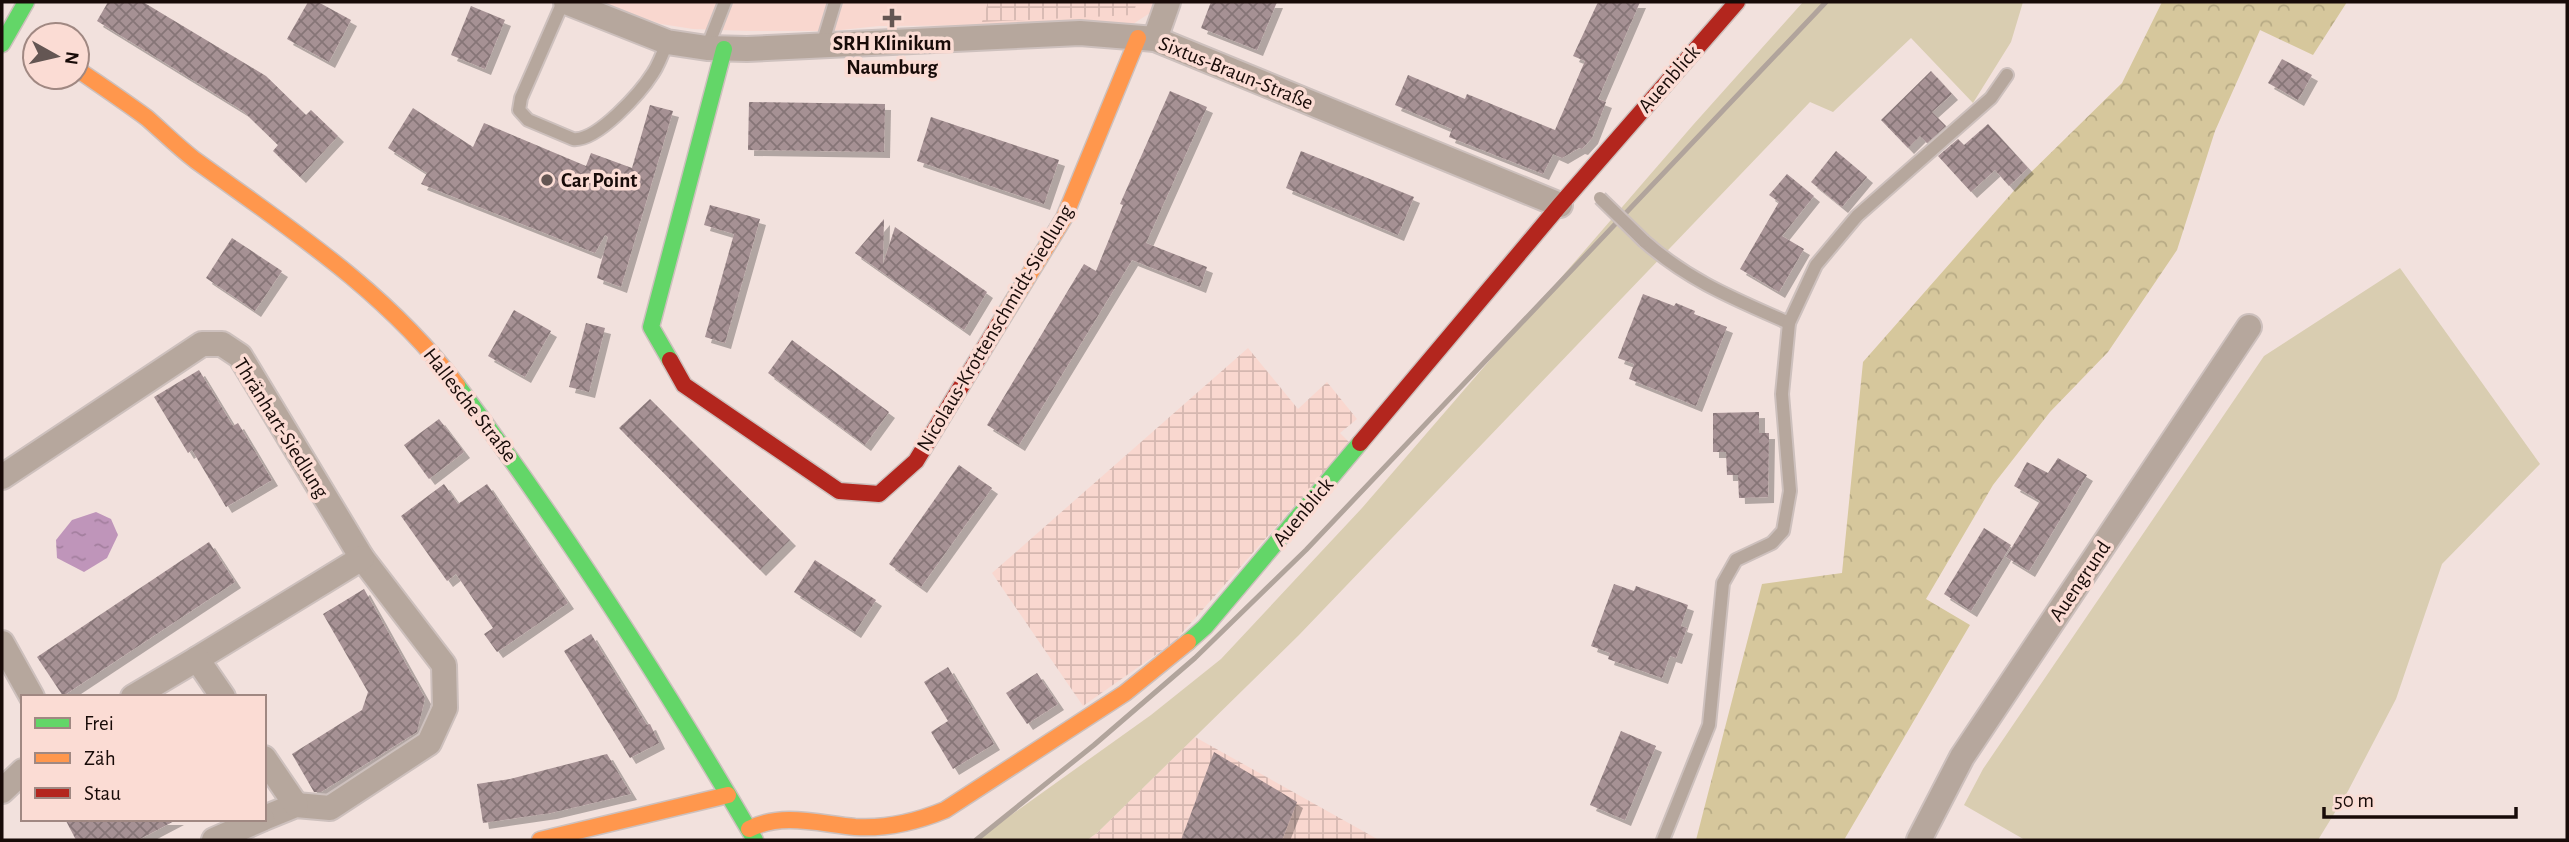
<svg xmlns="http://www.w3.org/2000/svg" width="2569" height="842" font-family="'Alegreya Sans',sans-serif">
  <defs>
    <pattern id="industrial-grid" width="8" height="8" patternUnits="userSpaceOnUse" patternTransform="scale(1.75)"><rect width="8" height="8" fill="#f9d7cf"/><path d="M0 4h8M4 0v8" fill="none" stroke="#d5b7b0"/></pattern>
    <pattern id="forest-crowns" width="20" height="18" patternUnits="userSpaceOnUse" patternTransform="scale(1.75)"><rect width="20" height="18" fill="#d6c79c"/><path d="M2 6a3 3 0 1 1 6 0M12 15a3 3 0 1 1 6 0" fill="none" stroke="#b7aa85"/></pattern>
    <pattern id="water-ripples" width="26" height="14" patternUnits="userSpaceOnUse" patternTransform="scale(1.75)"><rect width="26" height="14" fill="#bf95ba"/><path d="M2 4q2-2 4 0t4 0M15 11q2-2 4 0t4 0" fill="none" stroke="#a37f9e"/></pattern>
    <pattern id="building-cross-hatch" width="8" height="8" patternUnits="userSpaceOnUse" patternTransform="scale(1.75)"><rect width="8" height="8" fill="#a69194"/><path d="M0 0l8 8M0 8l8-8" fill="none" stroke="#867577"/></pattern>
    <filter id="shadow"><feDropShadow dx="6" dy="6" stdDeviation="0" flood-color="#0004"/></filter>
  </defs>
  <rect width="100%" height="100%" fill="#f2e1dd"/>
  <!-- built -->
  <polygon fill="#f9d7cf" points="598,2 1157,2 1153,11 1133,24 879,26 831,31 749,31 693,29 661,24"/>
  <!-- industrial -->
  <g fill="url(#industrial-grid)">
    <polygon points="988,2 1137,2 1133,15 982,22"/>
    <polygon points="1248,348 1298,409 1327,382 1357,419 1340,433 1350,443 1174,642 1083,706 992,573"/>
    <polygon points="1195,737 1379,840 1087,840 1097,833"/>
  </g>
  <!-- grass -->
  <g fill="#d9cdb1">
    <polygon points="1803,2 2023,2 2011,42 1973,103 1911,38 1833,112 1810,102 1299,635 1097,833 1087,840 976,840 1151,715 1221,659 1362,508 1693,125"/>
    <polygon points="2400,268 2540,464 2442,564 2396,699 2348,791 2318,840 2025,840 1964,805 1983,769 2264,356"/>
  </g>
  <!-- forest -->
  <polygon fill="url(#forest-crowns)" points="2162,2 2347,2 2313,55 2260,30 2215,131 2177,250 2108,352 2050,412 1993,485 1926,599 1970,625 1844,840 1696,840 1762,584 1842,573 1863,362 2026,177 2122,83"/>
  <!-- water -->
  <polygon fill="url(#water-ripples)" points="96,512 111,519 118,535 107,558 84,572 57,558 56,540 72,520"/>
  <!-- building -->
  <g fill="url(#building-cross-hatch)" filter="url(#shadow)">
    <polygon points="108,2 143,2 266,76 306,115 311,110 338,136 300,177 273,151 278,145 243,111 97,21"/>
    <polygon points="308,2 318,2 351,20 329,62 287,39"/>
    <polygon points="1211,2 1277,2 1257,50 1201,28"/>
    <polygon points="1598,2 1640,2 1598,99 1606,102 1592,138 1582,149 1579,148 1562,158 1553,154 1543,174 1449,137 1452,129 1395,105 1408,75 1465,99 1467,94 1555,130 1585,61 1573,56"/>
    <polygon points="471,6 505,20 485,69 451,55"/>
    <polygon points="2282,59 2312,75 2298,100 2268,83"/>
    <polygon points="1931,71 1952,94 1932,112 1946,126 1927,143 1920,136 1908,148 1881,120"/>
    <polygon points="1170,91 1207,107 1146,243 1207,267 1200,287 1132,260 1019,445 987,425 1084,264 1096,271 1123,205 1120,204"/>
    <polygon points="749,102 885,104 884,152 748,150"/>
    <polygon points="650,105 673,111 621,287 597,278 608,237 605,235 595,253 421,184 427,173 388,148 413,108 473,147 484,123 586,166 591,153 632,168"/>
    <polygon points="931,117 1059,160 1044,204 917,161"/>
    <polygon points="1988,124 2028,168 2009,186 1995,170 1971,192 1938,156 1958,139 1964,145"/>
    <polygon points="1301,151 1414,197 1398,235 1286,188"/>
    <polygon points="1836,151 1867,177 1842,207 1811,182"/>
    <polygon points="1787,174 1814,196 1782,236 1804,249 1779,292 1740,269 1779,202 1769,195"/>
    <polygon points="710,205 760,219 725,343 705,337 734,234 704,225"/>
    <polygon points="884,219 883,264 895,227 987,292 964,330 855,253"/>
    <polygon points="232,238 282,271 255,311 206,278"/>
    <polygon points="1643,294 1674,306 1676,303 1695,311 1694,314 1727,327 1696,406 1629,379 1634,364 1618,358"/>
    <polygon points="514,310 551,331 525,377 488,356"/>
    <polygon points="586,323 605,328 589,392 569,387"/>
    <polygon points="792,340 889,412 865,445 768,373"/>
    <polygon points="199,370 233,426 238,423 272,480 226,507 192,450 188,453 154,397"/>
    <polygon points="650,399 790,540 760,570 619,428"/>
    <polygon points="1759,412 1759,433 1769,433 1768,497 1739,498 1738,475 1727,475 1726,452 1713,452 1713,413"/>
    <polygon points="439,419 464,452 429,479 404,445"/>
    <polygon points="2058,458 2087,475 2029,571 2006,557 2040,501 2014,486 2027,462 2048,473"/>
    <polygon points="959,465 992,488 921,587 889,564"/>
    <polygon points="444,484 458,504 487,484 568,603 497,652 484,634 493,628 456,574 447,581 401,516"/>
    <polygon points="1984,528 2011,545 1971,611 1944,594"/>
    <polygon points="209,542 235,582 63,696 37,657"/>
    <polygon points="815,560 876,600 855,632 794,592"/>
    <polygon points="1614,584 1634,591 1636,586 1688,605 1681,626 1687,628 1676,658 1670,656 1662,678 1608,659 1610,653 1591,646"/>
    <polygon points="364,589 425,698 417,732 321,792 314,792 292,754 362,710 368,692 323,614"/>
    <polygon points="591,634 647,725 650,724 659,743 630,758 564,651"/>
    <polygon points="948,667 994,744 953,769 931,732 948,721 924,682"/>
    <polygon points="1037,673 1058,704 1027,724 1006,693"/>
    <polygon points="1621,731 1656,746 1625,820 1590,805"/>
    <polygon points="1214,752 1297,802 1282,840 1181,840"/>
    <polygon points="607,754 631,794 551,813 483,823 477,784 510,779"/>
    <polygon points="65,819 178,819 138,840 76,840"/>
  </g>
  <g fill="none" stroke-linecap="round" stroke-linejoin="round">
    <!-- lane casing -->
    <g stroke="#cdc0bd" stroke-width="16">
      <g id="lane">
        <path d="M563,2L521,98L519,110L528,120L573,139C597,142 641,92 653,73C659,64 663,53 667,42"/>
        <polyline points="822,45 835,2"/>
        <polyline points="707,48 725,2"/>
        <path d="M1644,241C1689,281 1735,299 1789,323"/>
        <polyline points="1663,840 1709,725 1723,583 1736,560 1772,543 1783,531 1790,491 1782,394 1789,323 1816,265 1857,216 1991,98 2007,75"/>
      </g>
    </g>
    <!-- street casing -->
    <g stroke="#cdc0bd" stroke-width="28">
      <g id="street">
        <polyline points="566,2 667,42 707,48 747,49 1080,33 1155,39 1560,205"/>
        <polyline points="1155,39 1168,2"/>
        <polyline points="2,477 202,344 222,344 240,356 362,558 444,665 445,708 429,743 330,808 296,805 264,818"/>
        <polyline points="2,643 32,697"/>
        <polyline points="197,659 362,558"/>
        <polyline points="133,697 197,659 223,697"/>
        <polyline points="264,758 296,805"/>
        <polyline points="2,791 23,771"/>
        <polyline points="214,840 262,819"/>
        <polyline points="1919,840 1962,757 2249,327"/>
      </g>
    </g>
    <!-- fast casing -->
    <g stroke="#cdc0bd" stroke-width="19">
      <g id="fast">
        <polyline points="2,44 26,2"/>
        <polyline points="670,360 651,327 724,49"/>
        <path d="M457,385C566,531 663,683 755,840"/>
        <polyline points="1188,642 1205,627 1360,443"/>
      </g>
    </g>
    <!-- slow casing -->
    <g stroke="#cdc0bd" stroke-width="19">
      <g id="slow">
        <path d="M77,69C100,85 124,101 147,118C163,132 178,147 195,160C289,228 387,292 457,385"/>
        <polyline points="999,324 1064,218 1138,38"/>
        <path d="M749,829C783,812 820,824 855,827C888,829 916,822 945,810L1125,693L1188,642"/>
        <polyline points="540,840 728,795"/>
      </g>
    </g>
    <!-- jam casing -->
    <g stroke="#cdc0bd" stroke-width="19">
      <g id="jam">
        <polyline points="670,360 684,385 839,491 879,494 916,461 999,324"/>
        <polyline points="1360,443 1560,205 1737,2"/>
      </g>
    </g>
    <!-- lane -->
    <use href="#lane" stroke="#b6a79d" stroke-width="12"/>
    <!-- street -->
    <use href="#street" stroke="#b6a79d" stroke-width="24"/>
    <!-- fast -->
    <use href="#fast" stroke="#63d668" stroke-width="16"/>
    <!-- slow -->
    <use href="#slow" stroke="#ff974d" stroke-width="16"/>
    <!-- jam -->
    <use href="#jam" stroke="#b3261e" stroke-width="16"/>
    <!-- rail -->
    <polyline stroke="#b1a49c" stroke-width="5" points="976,840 1094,745 1195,658 1306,550 1826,2"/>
    <!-- lane-bridge casing -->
    <g stroke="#cdc0bd" stroke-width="16" stroke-linecap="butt">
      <polyline id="lane-bridge" points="1600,198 1644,241"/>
    </g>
    <!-- lane-bridge -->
    <use href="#lane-bridge" stroke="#b6a79d" stroke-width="12"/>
  </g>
  <!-- markers -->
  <g fill="#645653" stroke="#fbdcd4" stroke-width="2.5">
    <path d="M888.5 7.5h7v7h7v7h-7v7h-7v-7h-7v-7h7z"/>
    <circle cx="547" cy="180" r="7"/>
  </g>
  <g text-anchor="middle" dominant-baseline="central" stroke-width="7" stroke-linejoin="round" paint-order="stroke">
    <!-- poi labels -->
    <g font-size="21" font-weight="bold" fill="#180b08" stroke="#fbdcd4">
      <text x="892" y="43">SRH Klinikum<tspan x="892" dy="24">Naumburg</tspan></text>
      <text x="561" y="180" text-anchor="start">Car Point</text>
    </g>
    <!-- street labels -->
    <g font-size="21" fill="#180b08" stroke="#fbdcd4">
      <text transform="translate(1236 73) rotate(22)">Sixtus-Braun-Straße</text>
      <text transform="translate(1669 79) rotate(-49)">Auenblick</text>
      <text transform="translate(995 328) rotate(-59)">Nicolaus-Krottenschmidt-Siedlung</text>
      <text transform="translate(470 405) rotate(52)">Hallesche Straße</text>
      <text transform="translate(281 428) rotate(58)">Thränhart-Siedlung</text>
      <text transform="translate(1303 512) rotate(-50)">Auenblick</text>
      <text transform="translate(2080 581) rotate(-56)">Auengrund</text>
    </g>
  </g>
  <!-- border -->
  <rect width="2569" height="842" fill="none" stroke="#180b08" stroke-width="7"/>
  <!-- legend -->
  <rect x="21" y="695" width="245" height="126" fill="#fbdcd4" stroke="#a08882" stroke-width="2"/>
  <rect x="35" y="718" width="35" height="10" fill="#63d668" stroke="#a08882" stroke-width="2"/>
  <text x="84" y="730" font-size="21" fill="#180b08">Frei</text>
  <rect x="35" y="753" width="35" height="10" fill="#ff974d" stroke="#a08882" stroke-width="2"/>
  <text x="84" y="765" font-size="21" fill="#180b08">Zäh</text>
  <rect x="35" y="788" width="35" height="10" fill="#b3261e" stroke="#a08882" stroke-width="2"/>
  <text x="84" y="800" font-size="21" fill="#180b08">Stau</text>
  <!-- north arrow -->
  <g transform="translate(56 56) rotate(98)"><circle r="33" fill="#fbdcd4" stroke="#a08882" stroke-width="2"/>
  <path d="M0-5L12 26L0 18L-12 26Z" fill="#645653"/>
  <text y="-10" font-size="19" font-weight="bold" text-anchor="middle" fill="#180b08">N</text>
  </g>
  <!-- scale -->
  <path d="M2324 807v10h192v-10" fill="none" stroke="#180b08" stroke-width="3.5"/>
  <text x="2334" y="807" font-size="21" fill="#180b08" stroke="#fbdcd4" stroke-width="5" paint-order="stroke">50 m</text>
</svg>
